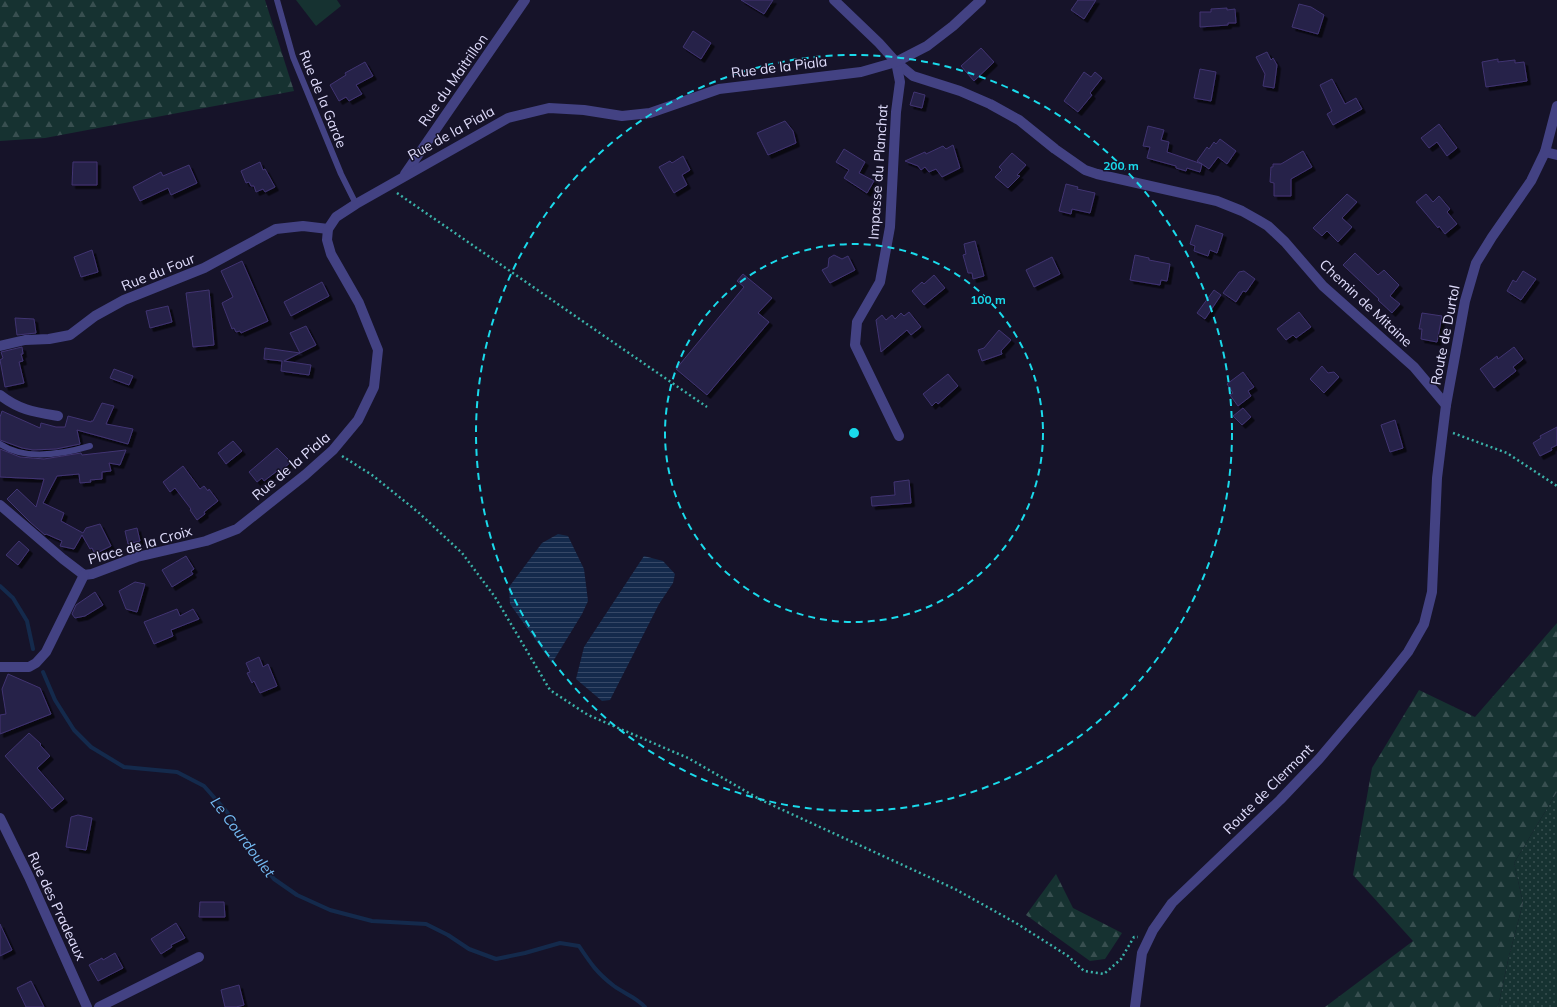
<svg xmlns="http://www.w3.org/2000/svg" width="1557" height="1007" font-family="Mulish,sans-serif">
  <defs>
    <pattern id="grass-dots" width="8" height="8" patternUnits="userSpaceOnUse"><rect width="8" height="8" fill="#163231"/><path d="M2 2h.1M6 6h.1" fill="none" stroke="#384f50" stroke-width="1.8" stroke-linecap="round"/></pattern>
    <pattern id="forest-firs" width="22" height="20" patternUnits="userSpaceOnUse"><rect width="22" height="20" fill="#163231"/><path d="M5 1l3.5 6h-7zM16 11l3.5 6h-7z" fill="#384f50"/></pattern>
    <pattern id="water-rules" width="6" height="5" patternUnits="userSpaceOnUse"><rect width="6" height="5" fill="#142a4c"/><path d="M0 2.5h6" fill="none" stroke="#364867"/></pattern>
    <filter id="shadow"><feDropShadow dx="3.5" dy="3.5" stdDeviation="0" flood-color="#0009"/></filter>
  </defs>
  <rect width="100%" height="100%" fill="#161329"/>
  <!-- grass -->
  <polygon fill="url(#grass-dots)" points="1557,792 1557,1007 1498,1007 1509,956 1523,903 1514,863"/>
  <!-- forest -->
  <g fill="url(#forest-firs)">
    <polygon points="0,0 265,0 294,91 45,138 0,141"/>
    <polygon points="1557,623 1557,792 1514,863 1523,903 1509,956 1498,1007 1325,1007 1413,941 1353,875 1372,768 1419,690 1475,717"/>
    <polygon points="1056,874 1073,908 1122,933 1105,959 1090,961 1026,915"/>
  </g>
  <!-- pitch -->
  <polygon fill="#163231" points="296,0 337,0 341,6 316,26"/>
  <!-- water -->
  <g fill="url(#water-rules)">
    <polygon points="558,534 568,536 584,569 588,601 582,614 552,663 510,604 509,587 542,543"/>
    <polygon points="644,556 663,561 675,574 673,583 659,604 610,700 602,701 576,679 584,647"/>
  </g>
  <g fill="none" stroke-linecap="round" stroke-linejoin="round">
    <!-- stream -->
    <g stroke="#142a4c" stroke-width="4">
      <polyline points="0,586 13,598 27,621 33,649"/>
      <path d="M43,672L55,700L74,730L91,747L124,767L177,772L204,786L227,812L254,854L274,879L297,895L330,910L372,921L426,924L448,935L469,949L496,959L525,953L560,943L579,946C591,964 597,973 614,986C625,994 636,997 645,1007"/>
    </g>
  </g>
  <!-- building -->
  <g fill="#282048" stroke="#403572" filter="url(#shadow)">
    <polygon points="741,0 773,0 764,14"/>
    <polygon points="1078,0 1096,0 1084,19 1071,10"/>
    <polygon points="1299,4 1311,7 1324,15 1318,34 1292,27"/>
    <polygon points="1227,8 1227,10 1235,9 1236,23 1228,23 1228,25 1200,27 1200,12 1211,12 1211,9"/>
    <polygon points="693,31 711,43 701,59 683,47"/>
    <polygon points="981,48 994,62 974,81 961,66"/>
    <polygon points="1267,52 1271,60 1273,58 1277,65 1274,88 1263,86 1265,74 1256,57"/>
    <polygon points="1498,59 1498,62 1515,60 1515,63 1524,62 1527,81 1486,87 1482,62"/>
    <polygon points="365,62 373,76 356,85 362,94 349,101 346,97 339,101 330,85 346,75 345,73"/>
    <polygon points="1200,69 1216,72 1211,101 1194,98"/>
    <polygon points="1084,72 1091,77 1095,72 1102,78 1090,93 1092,95 1078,112 1064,101"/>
    <polygon points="1332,79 1345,104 1356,98 1362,109 1333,125 1327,114 1332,111 1320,85"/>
    <polygon points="914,92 925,95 922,108 910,105"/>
    <polygon points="785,121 793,131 796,143 768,155 757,133"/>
    <polygon points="1439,124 1457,148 1447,156 1437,142 1429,148 1421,138"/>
    <polygon points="1148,126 1164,130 1161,140 1169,142 1167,152 1202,164 1197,161 1207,147 1209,149 1214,142 1216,144 1220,139 1236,151 1227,164 1218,157 1209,169 1202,164 1200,172 1187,168 1186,171 1176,168 1176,166 1147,158 1150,147 1143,146"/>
    <polygon points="953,145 960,168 942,177 936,169 929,172 925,167 921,170 918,166 905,161 925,152 926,154 943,146 946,149"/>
    <polygon points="844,149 865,162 859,173 874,181 867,193 844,178 849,170 836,162"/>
    <polygon points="1303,151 1312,167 1291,179 1291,196 1274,196 1274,183 1270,182 1271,167 1273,167 1273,164 1281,164"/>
    <polygon points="1012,153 1026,165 1017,175 1020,176 1008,188 995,177 1002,170 999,167"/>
    <polygon points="683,156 690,170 682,175 687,185 674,193 659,167 670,161 672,163"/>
    <polygon points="73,162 97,162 97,185 72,185"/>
    <polygon points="260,162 263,170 265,169 275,187 265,192 263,189 256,192 254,186 251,186 249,182 246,183 241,171"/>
    <polygon points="189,165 197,183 171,195 168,188 140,201 133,187 161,172 163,176"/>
    <polygon points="1066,184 1078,187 1077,189 1095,193 1090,213 1072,209 1071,214 1059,211"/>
    <polygon points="1347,194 1357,202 1342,218 1352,227 1338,242 1327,231 1322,236 1313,228"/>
    <polygon points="1426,194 1433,202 1439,196 1450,209 1447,212 1457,224 1445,234 1439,226 1438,228 1416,202"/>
    <polygon points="1196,225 1223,234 1217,253 1210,250 1208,256 1194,251 1195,246 1190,244"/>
    <polygon points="975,241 984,276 973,279 972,273 968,273 963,255 966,254 964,244"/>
    <polygon points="92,250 98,272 81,277 74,257"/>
    <polygon points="1355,253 1378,275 1384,270 1399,285 1390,296 1400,304 1392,313 1378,300 1379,299 1343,265"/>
    <polygon points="834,255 842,259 848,256 855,270 830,283 822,270 828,267 829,258"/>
    <polygon points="1135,255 1149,258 1149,260 1170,264 1167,281 1161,280 1160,285 1130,280"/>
    <polygon points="1052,257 1060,274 1034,287 1026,270"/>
    <polygon points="242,261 268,321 241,333 240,331 236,332 234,328 232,329 222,303 233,297 221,271"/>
    <polygon points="1244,271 1255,279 1246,292 1243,291 1236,302 1223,293 1239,272"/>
    <polygon points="1523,271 1536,279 1521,300 1507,291 1513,280 1516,282"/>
    <polygon points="743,274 772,298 758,313 769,322 707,395 676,369 744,287 737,281"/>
    <polygon points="934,275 945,288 924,305 912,291 922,282 924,284"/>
    <polygon points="322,282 329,296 291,316 284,302"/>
    <polygon points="209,290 214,345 193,347 186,293"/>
    <polygon points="1214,290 1221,295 1205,319 1197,313"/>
    <polygon points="168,306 172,322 150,328 146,311"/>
    <polygon points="909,312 921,327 911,335 907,330 881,352 876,320 882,315 886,320 892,315 895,319 901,313 904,316"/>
    <polygon points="1299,312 1311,327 1296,338 1293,335 1286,340 1277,329"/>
    <polygon points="1422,313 1442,316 1437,342 1421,339 1422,329 1419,329"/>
    <polygon points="15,318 34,319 36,333 17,335"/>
    <polygon points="306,326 316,345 300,353 290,333"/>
    <polygon points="999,330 1011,340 1001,351 1002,354 982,361 978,350 984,348"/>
    <polygon points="22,347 23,354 21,354 23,361 19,362 24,383 5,387 0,360 3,358 1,352"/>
    <polygon points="1514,347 1523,359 1513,367 1516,371 1494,388 1480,369 1497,356 1498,359"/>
    <polygon points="265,348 300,353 284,361 311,365 309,375 281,371 282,361 264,359"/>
    <polygon points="1322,366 1328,373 1334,372 1339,377 1324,393 1310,379"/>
    <polygon points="114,369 133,376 129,385 110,378"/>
    <polygon points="1243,372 1254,387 1248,391 1251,396 1238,406 1230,395 1233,393 1227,384"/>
    <polygon points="948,374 958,386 938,404 936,402 932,406 923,394"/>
    <polygon points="102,403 114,406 106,424 133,429 128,444 77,430 80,444 56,449 33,450 22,448 0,440 0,417 2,411 40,428 41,423 56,427 65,427 68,416 91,422 91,421 93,421"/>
    <polygon points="1243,408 1251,417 1242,425 1233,416"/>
    <polygon points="1395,420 1403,448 1390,452 1381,425"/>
    <polygon points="1557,427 1557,445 1551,448 1552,450 1540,456 1533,443 1541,438 1540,436"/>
    <polygon points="233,441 242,451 226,464 218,453"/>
    <polygon points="277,448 291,462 278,473 277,471 264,481 262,478 257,482 249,472"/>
    <polygon points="0,449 20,457 44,459 81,453 82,455 126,450 120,465 109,463 111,471 102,472 102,479 90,480 91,482 80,483 79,474 57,476 43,503 64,513 61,521 83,533 86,528 100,524 111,546 95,554 92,548 90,549 82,535 74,549 60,546 62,541 46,534 45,535 30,522 7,499 17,489 36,507 44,479 0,477"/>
    <polygon points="183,466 200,489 204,486 208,491 209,489 218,501 204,512 205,514 197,520 190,510 191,509 175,488 170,492 163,482"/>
    <polygon points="909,480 911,503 872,506 871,497 895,495 894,482"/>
    <polygon points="137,528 140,541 128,544 125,531"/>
    <polygon points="19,541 29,550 18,565 6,555"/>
    <polygon points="186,556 194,569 191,571 193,574 172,587 162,570"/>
    <polygon points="135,582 145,584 137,612 126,609 119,591"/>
    <polygon points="95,592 103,605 85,616 75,618 72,614 76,605"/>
    <polygon points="177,609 180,616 193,609 199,619 171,630 173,636 154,644 144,622"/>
    <polygon points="259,657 263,667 268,664 277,686 260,693 254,681 252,683 247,673 250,672 246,663"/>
    <polygon points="8,674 40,688 51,714 0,734 0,715 6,714 2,689"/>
    <polygon points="29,733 41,744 40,745 50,756 37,768 64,799 52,809 5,756"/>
    <polygon points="78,815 92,818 86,850 66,847 71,817"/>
    <polygon points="200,902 224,902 225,917 199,917"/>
    <polygon points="176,923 185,938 171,945 172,947 161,954 151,939"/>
    <polygon points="0,924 12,950 0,956"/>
    <polygon points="115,953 123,968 98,981 89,965 102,958 103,960"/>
    <polygon points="31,981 44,1007 26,1007 17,988"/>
    <polygon points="239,985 244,1005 236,1007 225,1007 221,990"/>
  </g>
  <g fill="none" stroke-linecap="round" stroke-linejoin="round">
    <!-- path -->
    <g stroke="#3bb2a9" stroke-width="2.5" stroke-dasharray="2 3" stroke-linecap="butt">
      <polyline points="397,193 707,407"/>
      <polyline points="1453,433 1507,453 1557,486"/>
      <polyline points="342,456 372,475 418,512 462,553 495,597 550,690 588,715 688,758 761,800 955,889 1016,923 1068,956 1084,971 1104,974 1121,959 1134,937 1138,937"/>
    </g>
    <!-- service -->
    <g stroke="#434283" stroke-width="6">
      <polyline points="277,0 293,57 341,174 356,204"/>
      <path d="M0,444C25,461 63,454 90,446"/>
    </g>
    <!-- minor -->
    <g stroke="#434283" stroke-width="10">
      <polyline points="834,0 879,43 896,62 913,76 960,91 990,104 1019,120 1055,149 1085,170 1097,174 1217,201 1242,211 1258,220 1268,226 1285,242 1323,286 1414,367 1446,405"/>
      <polyline points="896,62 900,82 896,112 890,227 880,282 857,322 855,345 899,436"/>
      <polyline points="1545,152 1557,155"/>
      <polyline points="405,174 525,0"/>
      <polyline points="0,346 25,340 49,339 70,335 95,316 124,300 204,268 276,229 303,226 328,229"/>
      <path d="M0,395C19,410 34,412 58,416"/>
      <polyline points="0,505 63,559 84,575 92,574 137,557 206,541 237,529 305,475 333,450 358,420 374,387 378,350 359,303 331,254 327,240 328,229 336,217 356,204 508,118 549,108 584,110 622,116 650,113 719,89 861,72 896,62 927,46 953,26 981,0"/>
      <polyline points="0,667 29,667 36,663 46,652 84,575"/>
      <polyline points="0,818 29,877 87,1007"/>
      <polyline points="99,1007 199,957"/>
    </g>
    <!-- tertiary -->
    <polyline stroke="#434283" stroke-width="10" points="1135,1007 1142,953 1153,930 1172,903 1280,800 1319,759 1385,681 1408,652 1424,624 1432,592 1437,478 1446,405 1465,301 1476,263 1492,237 1531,181 1545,152 1557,106"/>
  </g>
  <!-- distance rings -->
  <g fill="none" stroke="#1adaeb" stroke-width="2" stroke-dasharray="7 5">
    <circle cx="854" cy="433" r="189"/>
    <circle cx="854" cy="433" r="378"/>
  </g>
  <g text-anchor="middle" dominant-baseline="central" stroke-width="3" stroke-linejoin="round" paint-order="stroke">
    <!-- street labels -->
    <g font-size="14" fill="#e0ddfc" stroke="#161329">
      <text transform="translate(779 67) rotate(-7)">Rue de la Piala</text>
      <text transform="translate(453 80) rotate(-55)">Rue du Maitrillon</text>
      <text transform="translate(323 99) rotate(68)">Rue de la Garde</text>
      <text transform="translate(451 133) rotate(-29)">Rue de la Piala</text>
      <text transform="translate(878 172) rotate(-86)">Impasse du Planchat</text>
      <text transform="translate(158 272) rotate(-22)">Rue du Four</text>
      <text transform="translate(1366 303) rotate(43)">Chemin de Mitaine</text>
      <text transform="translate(1445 335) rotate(-79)">Route de Durtol</text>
      <text transform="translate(291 466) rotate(-40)">Rue de la Piala</text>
      <text transform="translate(140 545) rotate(-16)">Place de la Croix</text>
      <text transform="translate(1268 789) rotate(-45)">Route de Clermont</text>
      <text transform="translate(57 906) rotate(65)">Rue des Pradeaux</text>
    </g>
    <!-- water labels -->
    <g font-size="15" font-style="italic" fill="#74bbf3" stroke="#161329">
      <text transform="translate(243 837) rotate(53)">Le Courdoulet</text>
    </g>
  </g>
  <circle cx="854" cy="433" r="6" fill="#1adaeb" stroke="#161329" stroke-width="2"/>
  <g font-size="12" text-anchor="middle" font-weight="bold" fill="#1adaeb" stroke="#161329" stroke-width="3" stroke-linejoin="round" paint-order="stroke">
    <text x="1121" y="170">200 m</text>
    <text x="988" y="304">100 m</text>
  </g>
</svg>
